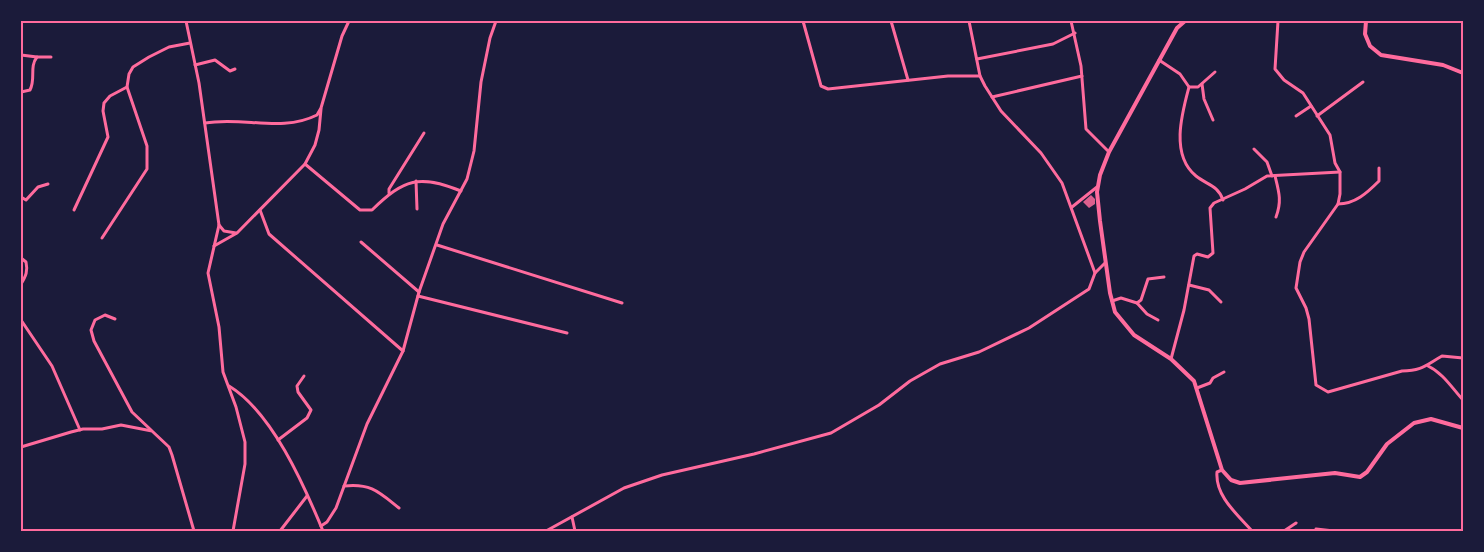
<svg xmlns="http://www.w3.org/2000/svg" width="1484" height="552" font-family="'Noto Serif',serif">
  <rect width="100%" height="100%" fill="#1b1b3a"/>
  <!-- building -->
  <polygon fill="#dd5f8e" points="1091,195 1095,199 1095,204 1089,208 1083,202"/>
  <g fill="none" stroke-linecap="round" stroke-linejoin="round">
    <!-- minor -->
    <g stroke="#ff6b9d" stroke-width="3">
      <polyline points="186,21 199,83 219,225 208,273 219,327 223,372 236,407 245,442 245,464 233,531"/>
      <polyline points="725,21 729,21"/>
      <polyline points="803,21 821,86 828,89 948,76 980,76"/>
      <polyline points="891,21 908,80"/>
      <polyline points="969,21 980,76 985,86 1001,111 1041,153 1062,183 1095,273"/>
      <polyline points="1071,21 1081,66 1086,129 1109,152"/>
      <path d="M1278,21L1275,69L1284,80L1303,93L1330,135L1335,163L1340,172V194L1338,204L1304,252L1300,262L1296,288L1306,308L1309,319L1316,385L1328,392L1402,371C1422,371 1426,365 1442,356L1463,358"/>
      <polyline points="21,55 37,57"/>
      <polyline points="977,59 1053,44 1075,33"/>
      <path d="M1159,60L1180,74L1189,87C1182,113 1170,155 1196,176C1207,185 1218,185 1223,200"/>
      <polyline points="195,65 215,60 230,71 235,69"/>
      <polyline points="1202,84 1204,99 1213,120"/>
      <polyline points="1189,87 1198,87 1215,72"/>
      <path d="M21,92L30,90C36,79 29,67 37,57H51"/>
      <polyline points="992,97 1082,76"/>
      <polyline points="1296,116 1311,106"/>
      <polyline points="1317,116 1363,82"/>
      <path d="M205,123C243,116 281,133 317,115L321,108L342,36L349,21"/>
      <polyline points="1254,149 1267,162 1272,176"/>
      <path d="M305,164L360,210H372C404,179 419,174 461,191"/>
      <path d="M1275,176C1279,192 1282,201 1276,217"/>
      <polyline points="416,181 417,209"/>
      <polyline points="389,193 389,189 424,133"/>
      <polyline points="21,197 26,200 38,187 48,184"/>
      <path d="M1338,204C1355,204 1367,193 1379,181V168"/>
      <polyline points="1072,207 1097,187"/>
      <polyline points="74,210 108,137 103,111 104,103 110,96 127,87"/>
      <polyline points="260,210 269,234 403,351"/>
      <polyline points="219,225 224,231 236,233"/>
      <polyline points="102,238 147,169 147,146 127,87 129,74 133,67 149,57 169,47 190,43"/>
      <polyline points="361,242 419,292"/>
      <polyline points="437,245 622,303"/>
      <polyline points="214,246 237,233 305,164 315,145 319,130 321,109"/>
      <path d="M21,258L26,262C28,271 26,276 21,284"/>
      <polyline points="1189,285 1209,290 1221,302"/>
      <polyline points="418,296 567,333"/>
      <polyline points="1112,301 1121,298 1137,303 1141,300 1148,279 1164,277"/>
      <polyline points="1137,303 1147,314 1158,320"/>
      <polyline points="115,319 105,315 95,320 91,330 94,341 132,412 151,430"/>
      <polyline points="21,320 52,366 80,430"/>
      <polyline points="1171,359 1184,310 1194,256 1197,254 1208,257 1213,253 1210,208 1214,203 1245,189 1267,176 1340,172"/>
      <path d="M1428,366C1443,373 1452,388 1463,400"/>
      <path d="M229,386C272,412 304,485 323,531"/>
      <polyline points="1197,388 1210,383 1213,378 1224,372"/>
      <polyline points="278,440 307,418 311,410 298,392 297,386 304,376"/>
      <polyline points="21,447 71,432 83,429 102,429 121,425 152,431 169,447 172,455 194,531"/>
      <path d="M1222,470L1217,472C1215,496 1237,514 1252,531"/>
      <path d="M344,486C371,483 379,492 399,508"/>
      <polyline points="572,517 575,531"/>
      <polyline points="321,526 327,522 336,508 367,424 403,351 419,292 443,224 467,179 474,151 481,82 490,38 496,21"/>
      <polyline points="1316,529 1334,531"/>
      <polyline points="280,531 307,496"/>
      <polyline points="546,531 624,488 662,475 754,454 831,433 879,405 910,381 940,364 979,352 1029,328 1089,289 1095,273 1105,263"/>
      <polyline points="1284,531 1296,523"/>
    </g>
    <!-- tertiary -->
    <g stroke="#ff6b9d" stroke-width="4">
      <polyline points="1185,21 1177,28 1109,152 1100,175 1097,192 1100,221 1110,293 1115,312 1134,335 1171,359 1194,381 1222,470 1231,480 1240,483 1335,473 1360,477 1367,472 1387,444 1414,423 1431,419 1463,428"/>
      <polyline points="1366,21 1365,34 1370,46 1381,55 1443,65 1463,73"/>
    </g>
  </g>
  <!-- border -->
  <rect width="1484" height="552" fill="none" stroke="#1b1b3a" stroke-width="45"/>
  <rect x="22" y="22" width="1440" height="508" fill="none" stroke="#ff6b9d" stroke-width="2"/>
</svg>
